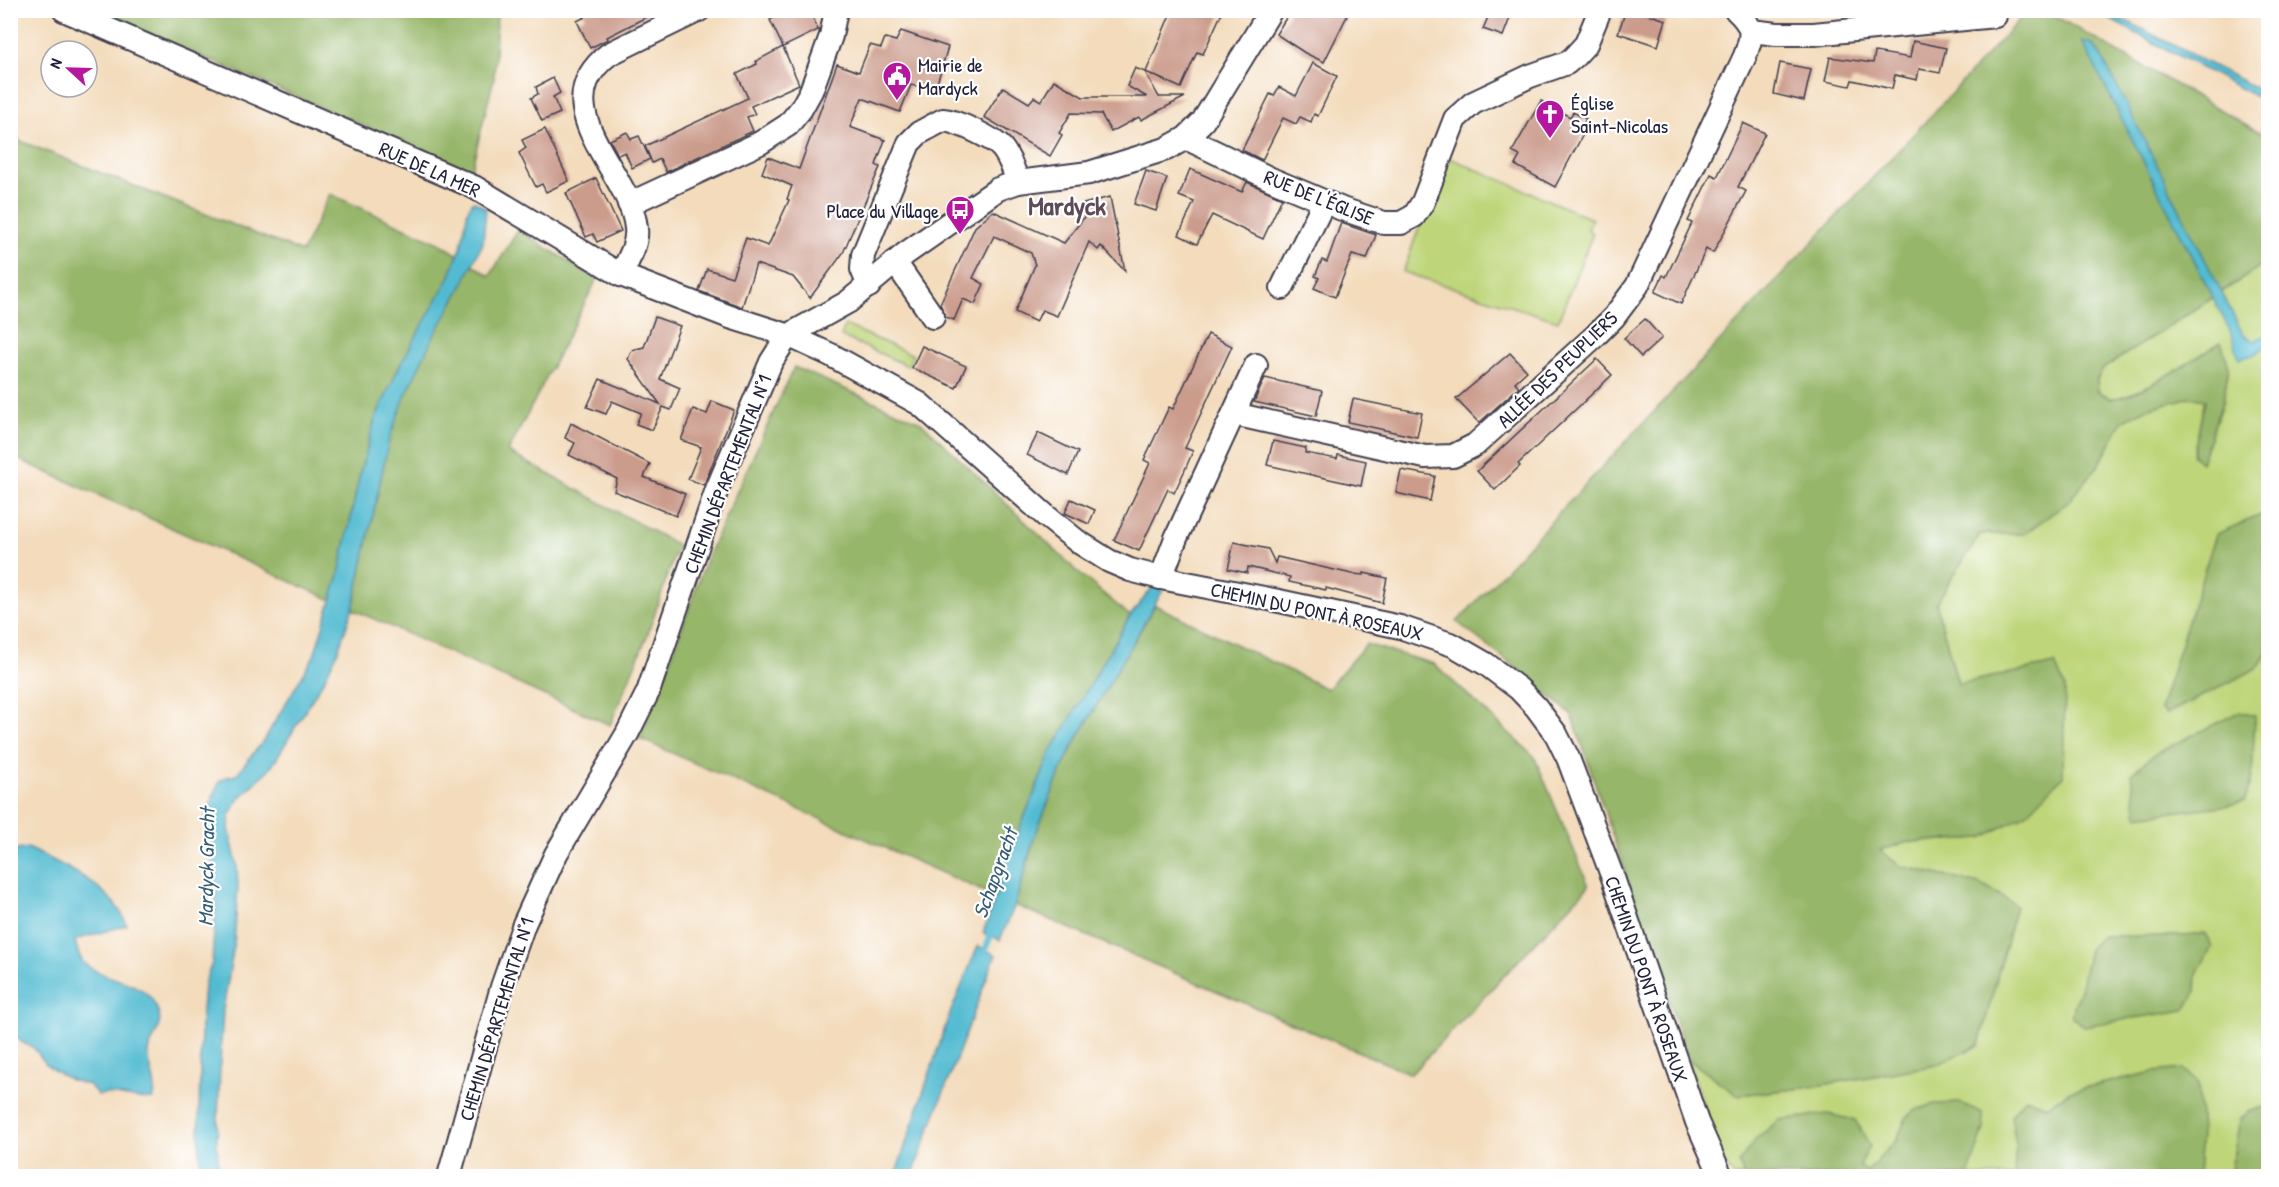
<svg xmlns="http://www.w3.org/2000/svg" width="2279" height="1187" font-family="'Patrick Hand',sans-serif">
  <rect width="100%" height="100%" fill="#fff"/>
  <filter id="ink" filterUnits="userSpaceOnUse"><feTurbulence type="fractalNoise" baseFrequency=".0167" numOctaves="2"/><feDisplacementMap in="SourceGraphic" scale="12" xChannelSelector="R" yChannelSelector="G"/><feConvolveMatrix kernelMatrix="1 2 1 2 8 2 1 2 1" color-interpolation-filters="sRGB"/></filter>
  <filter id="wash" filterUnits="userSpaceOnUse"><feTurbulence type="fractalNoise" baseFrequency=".008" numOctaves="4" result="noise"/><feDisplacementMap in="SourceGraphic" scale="24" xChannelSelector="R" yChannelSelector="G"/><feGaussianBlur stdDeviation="1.35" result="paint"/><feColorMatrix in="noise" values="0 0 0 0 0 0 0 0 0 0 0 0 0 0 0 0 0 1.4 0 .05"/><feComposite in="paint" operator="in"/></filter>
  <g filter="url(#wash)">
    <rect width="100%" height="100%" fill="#f3dbbb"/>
    <!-- green -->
    <g fill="#bed579" stroke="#707c5a" stroke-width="1.5">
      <polygon points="1445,156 1592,219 1588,230 1593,233 1558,321 1403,272"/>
      <path d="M2268,262V1176H1734L1723,1162L1688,1059L1737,1095L1804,1088L1936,1065L1979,1045V884L1900,866L1879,850L1909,842L1982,838L2055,664L1958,685L1936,603L1980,534H2024L2099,465L2123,420L2146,409L2190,397L2205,400L2193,456L2201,462L2223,400L2229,367L2221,343C2200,355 2133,401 2111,398C2107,397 2102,393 2098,391L2097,379L2104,368Z"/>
      <polygon points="845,325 913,355 908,366 841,336"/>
    </g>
    <!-- forest -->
    <g fill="#96b669" stroke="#5c6c52" stroke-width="1.5">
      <polygon points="94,11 497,11 494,78 471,171"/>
      <path d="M2027,11H2046L2268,137V262L2104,368L2097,379L2098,391C2102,393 2107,397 2111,398C2133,401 2200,355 2221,342L2229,367L2223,400L2201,463L2193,456L2205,400L2190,397L2146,409L2123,420L2099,465L2067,503L2024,534H1980L1936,603L1958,684L2055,664L2065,687L2063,776L2028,813L1982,838L1909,842L1880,850L1900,866L1979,884L2002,896L2016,906L1979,1045L1936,1065L1804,1088L1737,1095L1688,1059L1572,715L1520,671L1457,622L1940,106Z"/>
      <polygon points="10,137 302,252 330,194 443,245 490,276 518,230 597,279 508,452 678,545 647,636 610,725 11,456"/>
      <polygon points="794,367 921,422 1080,574 1130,616 1051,752 1015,840 996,897 638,738 657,698 707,557"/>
      <polygon points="2268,512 2268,651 2258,668 2166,714 2160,709 2216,534"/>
      <polygon points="1155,605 1327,689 1366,644 1434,664 1534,756 1589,886 1411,1074 1015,905 1034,838 1060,773 1072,748"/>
      <polygon points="2239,712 2255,716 2252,777 2245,801 2224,806 2137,816 2131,774 2155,754"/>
      <polygon points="2205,933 2212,947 2197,973 2196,991 2185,1010 2084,1026 2071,1016 2081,986 2089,949 2102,936 2186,936"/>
      <polygon points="2183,1069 2198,1083 2201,1132 2198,1176 2014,1176 2016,1144 2011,1116 2025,1098 2047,1106 2070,1091 2153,1072"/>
      <polygon points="1960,1103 1983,1113 1984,1129 1968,1176 1744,1176 1739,1163 1755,1140 1779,1120 1828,1114 1855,1120 1870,1146 1860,1165 1867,1172 1897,1139 1906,1118 1916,1110 1934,1104"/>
      <polygon points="2263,1107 2268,1107 2268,1176 2230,1176 2240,1119 2249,1112"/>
    </g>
    <!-- water -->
    <g fill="#53bbd1" stroke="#3a6e86" stroke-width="1.5">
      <polygon points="2094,11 2107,11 2268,94 2268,103"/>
      <path d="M2082,41L2094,45L2104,61L2243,334L2254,341L2268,334V345L2253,355L2239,359C2236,352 2236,343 2232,335Z"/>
      <polygon points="473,201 486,208 483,243 460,290 431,341 405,397 389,440 354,605 338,651 325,678 272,766 238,800 230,815 229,828 237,865 238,886 234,945 223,1010 221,1043 217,1143 219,1176 200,1176 199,1117 201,1025 204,984 212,963 216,899 211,844 208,828 204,821 219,782 227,777 236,775 264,740 314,656 339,574 360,473 375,419 400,365 449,278 461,247 468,209"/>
      <polygon points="1155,584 1163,590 1072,748 1060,773 1034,838 1015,905 1000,940 983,933 1015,840 1051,752 1130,616"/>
      <path d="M28,848C64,866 112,885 127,925L75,940C77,949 79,959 86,965C111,984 150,978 159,1015C163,1028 149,1040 149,1054C148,1069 159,1085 153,1099C134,1102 116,1091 98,1095L89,1085L71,1080L55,1071L46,1064L33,1047L23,1043L11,1033V851Z"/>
      <polygon points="978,946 996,955 994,959 912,1176 895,1176 949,1016"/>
    </g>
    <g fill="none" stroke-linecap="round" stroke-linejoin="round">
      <!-- stream -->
      <polyline stroke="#53bbd1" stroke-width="6" points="983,955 994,928"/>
    </g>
    <g id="blocks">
      <!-- building -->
      <g fill="#cb9b8c">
        <polygon points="583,10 660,10 607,37 608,39 590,48 577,21 585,17"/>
        <polygon points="788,10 810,10 818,30 783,47 799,84 751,106 755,114 747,117 753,131 666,172 660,159 652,163 645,146 748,98 737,74 757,64 756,61 783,47 770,20"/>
        <polygon points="1172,10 1223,10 1203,54 1197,52 1181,88 1146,72"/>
        <polygon points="1291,10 1350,10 1324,62 1305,53 1276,34"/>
        <polygon points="1491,10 1513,10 1503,36 1483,29"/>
        <polygon points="1626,10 1635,10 1666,20 1658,46 1618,33"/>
        <polygon points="901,31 948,47 935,90 911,85 900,112 862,98 850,127 885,140 876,165 880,167 843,253 810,298 793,277 756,264 742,307 699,291 707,269 732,277 746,238 768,246 789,200 787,199 792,186 762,173 768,157 799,169 837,64 859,72 870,45 881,48 885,38 896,41"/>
        <polygon points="1913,41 1946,48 1940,73 1919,69 1917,80 1895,75 1892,89 1852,80 1850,86 1825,81 1830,57 1873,63 1875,52 1910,58"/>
        <polygon points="1313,63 1337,76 1318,116 1314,114 1311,122 1300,117 1296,124 1283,118 1262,160 1242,150 1270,94 1274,96 1279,87 1296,96"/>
        <polygon points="1780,63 1811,69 1804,101 1774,94"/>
        <polygon points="1135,68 1145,72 1159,97 1185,97 1141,120 1139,117 1111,132 1101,114 1071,113 1059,133 1062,135 1050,156 984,117 1003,87 1029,103 1034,97 1041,101 1054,80 1083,97 1147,97 1127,86"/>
        <polygon points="553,78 560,93 553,97 560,113 542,121 531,98 538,94 536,87"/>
        <polygon points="1541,101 1570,117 1573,112 1586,119 1583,124 1587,127 1555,187 1515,165 1520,156 1512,152"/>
        <polygon points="1743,123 1765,133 1738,187 1746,191 1713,253 1706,249 1681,304 1655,292 1663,275 1666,277 1692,223 1688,221 1711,174 1717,177"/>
        <polygon points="545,129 569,181 546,192 542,184 536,187 519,153 526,148 522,140"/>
        <polygon points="627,132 631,139 639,136 650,159 632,168 625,152 618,155 610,140"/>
        <polygon points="1190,169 1242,192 1247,182 1282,198 1263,239 1212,215 1197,244 1179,235 1194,202 1179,196"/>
        <polygon points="1146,171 1167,178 1156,211 1134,204"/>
        <polygon points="596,178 621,231 597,242 593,234 586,237 566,193"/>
        <polygon points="1110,197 1125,271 1101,246 1098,250 1089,242 1057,316 1042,310 1036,322 1015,312 1035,265 1031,253 994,236 973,278 984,284 975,304 963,299 954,320 946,317 940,304 975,227 993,211 1064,243 1086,215 1083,204"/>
        <polygon points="1341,223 1376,235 1367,259 1352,255 1335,297 1314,288 1319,278 1315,276 1322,260 1327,262"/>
        <polygon points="655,317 680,326 660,379 680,388 671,410 663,407 652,430 636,424 641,413 612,401 606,414 587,407 600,379 660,404 628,359 632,350 644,347"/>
        <polygon points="1645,319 1662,338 1641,357 1624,338"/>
        <polygon points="1208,334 1232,346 1185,448 1193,451 1184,472 1174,493 1168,489 1139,551 1114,540 1150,463 1144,460 1169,407 1173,409"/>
        <polygon points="922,346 966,366 956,388 912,368"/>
        <polygon points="1510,353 1527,371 1515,382 1519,387 1479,423 1456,399"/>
        <polygon points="1597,359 1612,375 1518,464 1520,466 1495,490 1477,471"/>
        <polygon points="1265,378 1322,391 1316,416 1254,402"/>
        <polygon points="1353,399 1422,413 1417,437 1348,422"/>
        <polygon points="712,401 734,410 704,485 688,479 701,447 681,440 693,409 707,414"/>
        <polygon points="571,423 650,464 644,477 685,494 676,516 614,491 617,479 569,455 575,443 565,438"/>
        <polygon points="1038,433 1078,452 1068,475 1027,455"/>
        <polygon points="1273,441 1306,448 1305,453 1337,459 1338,455 1366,461 1361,486 1267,465"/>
        <polygon points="1401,470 1435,476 1430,501 1396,493"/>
        <polygon points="1071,499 1095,510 1089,524 1065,513"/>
        <polygon points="1234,542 1268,549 1275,563 1277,557 1352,574 1364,575 1364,573 1387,578 1382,603 1326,588 1326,590 1289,582 1290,577 1248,567 1247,573 1228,569"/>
      </g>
    </g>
  </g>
  <g filter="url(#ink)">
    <use href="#blocks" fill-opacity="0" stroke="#413e4e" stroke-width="1.5"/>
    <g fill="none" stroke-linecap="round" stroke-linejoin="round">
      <!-- minor casing -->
      <g stroke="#413e4e" stroke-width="26">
        <g id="minor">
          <polyline points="64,10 474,187 621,275 730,317 790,336 831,355 920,404 1046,516 1077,541 1109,561 1130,570 1161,578 1279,601 1400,627 1453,645 1486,664 1519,689 1536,707 1556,734 1568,758 1613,878 1697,1122 1721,1176"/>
          <polyline points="1751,31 1777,34 1814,34 1995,16"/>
          <polyline points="1186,138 1273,180 1342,209 1384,223 1401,223 1414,216 1423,202 1455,119 1473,103 1530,76 1567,63 1574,57 1586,44 1600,10"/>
          <polyline points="629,204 760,143 788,125 801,109 811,91 831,36 836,10"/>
          <polyline points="895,262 933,317"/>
          <path d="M621,275C628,260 638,244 636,228C631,171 540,108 609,54L699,10"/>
          <path d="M869,286L862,269L863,255L909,143L919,133L943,120C957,121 993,138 1002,148C1010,158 1014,171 1018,182"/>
          <polyline points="1282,288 1324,202"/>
          <path d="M1234,414L1425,457L1453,456L1475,445L1596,335L1614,317L1637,286L1745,56C1753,34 1754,27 1736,10"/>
          <polyline points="1161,578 1176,538 1256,365"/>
          <polyline points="449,1176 502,987 524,924 556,854 627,734 648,692 717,489 771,362 783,343 796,331 848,302 905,254 998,189 1018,182 1089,173 1166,149 1186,138 1203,121 1271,10"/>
        </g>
      </g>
      <!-- minor -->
      <use href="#minor" stroke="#fff" stroke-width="22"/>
    </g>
  </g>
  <!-- icons -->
  <defs>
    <g id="civic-pin" transform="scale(1.5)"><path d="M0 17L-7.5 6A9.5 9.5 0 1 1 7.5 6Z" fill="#b5179e" stroke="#fff"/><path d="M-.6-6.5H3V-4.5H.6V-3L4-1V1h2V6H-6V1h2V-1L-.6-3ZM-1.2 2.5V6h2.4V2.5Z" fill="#fff"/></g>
    <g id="church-pin" transform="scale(1.5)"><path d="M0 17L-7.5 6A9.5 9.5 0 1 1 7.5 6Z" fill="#b5179e" stroke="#fff"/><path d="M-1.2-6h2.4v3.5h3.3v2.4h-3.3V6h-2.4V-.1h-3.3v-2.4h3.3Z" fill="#fff"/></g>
    <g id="bus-pin" transform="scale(1.5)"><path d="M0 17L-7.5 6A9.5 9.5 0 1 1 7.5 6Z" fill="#b5179e" stroke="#fff"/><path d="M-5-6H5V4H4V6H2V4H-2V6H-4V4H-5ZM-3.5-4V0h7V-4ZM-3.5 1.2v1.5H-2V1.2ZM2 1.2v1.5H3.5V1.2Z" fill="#fff"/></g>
  </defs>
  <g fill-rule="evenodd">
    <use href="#civic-pin" x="897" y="76"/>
    <use href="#church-pin" x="1550" y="114"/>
    <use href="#bus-pin" x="960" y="210"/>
  </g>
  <g text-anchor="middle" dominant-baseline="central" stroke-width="4.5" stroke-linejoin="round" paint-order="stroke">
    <!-- poi labels -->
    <g font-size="20" fill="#22223b" stroke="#fff" text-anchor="start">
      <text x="918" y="64">Mairie de<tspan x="918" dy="23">Mardyck</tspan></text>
      <text x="1571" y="102">Église<tspan x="1571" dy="23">Saint-Nicolas</tspan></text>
      <text x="939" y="210" text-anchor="end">Place du Village</text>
    </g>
    <!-- street labels -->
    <g font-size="20" fill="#22223b" stroke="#fff">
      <text transform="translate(430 169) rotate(24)">RUE DE LA MER</text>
      <text transform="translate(1319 197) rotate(22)">RUE DE L'ÉGLISE</text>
      <text transform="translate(1557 369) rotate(-44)">ALLÉE DES PEUPLIERS</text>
      <text transform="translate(727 474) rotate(-69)">CHEMIN DÉPARTEMENTAL N°1</text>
      <text transform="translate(1317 611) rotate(12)">CHEMIN DU PONT À ROSEAUX</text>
      <text transform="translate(1647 979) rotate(71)">CHEMIN DU PONT À ROSEAUX</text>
      <text transform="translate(496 1019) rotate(-73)">CHEMIN DÉPARTEMENTAL N°1</text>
    </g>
    <!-- water labels -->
    <g font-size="21" font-style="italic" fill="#365f77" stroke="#fff">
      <text transform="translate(206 867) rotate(-89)">Mardyck Gracht</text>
      <text transform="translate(995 873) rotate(-70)">Schapgracht</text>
    </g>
    <!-- district labels -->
    <g font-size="26" font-weight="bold" fill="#5d4c57" stroke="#fff">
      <text x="1067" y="205">Mardyck</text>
    </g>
  </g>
  <!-- margin -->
  <rect width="2279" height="1187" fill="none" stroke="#fff" stroke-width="36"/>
  <!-- north arrow -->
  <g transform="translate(69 69) rotate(292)"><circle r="28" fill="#ffffff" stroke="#a7a7b1" stroke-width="1.5"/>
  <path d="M0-4.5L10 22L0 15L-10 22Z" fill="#b5179e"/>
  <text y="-9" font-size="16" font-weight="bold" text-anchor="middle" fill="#22223b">N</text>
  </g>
</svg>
